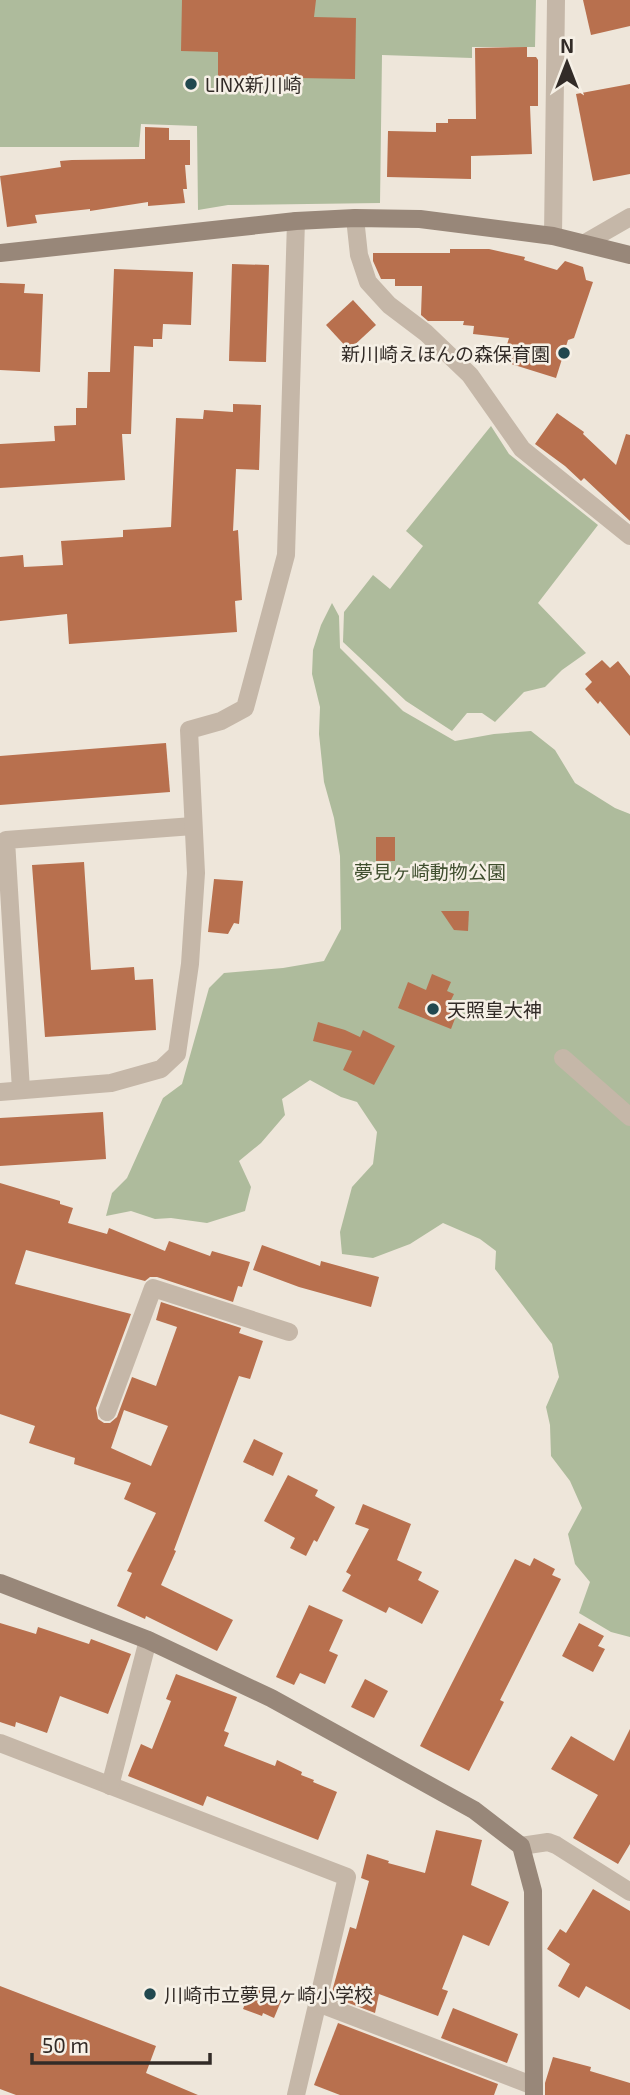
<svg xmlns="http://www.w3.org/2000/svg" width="630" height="2095" font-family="'Exo 2','Noto Sans JP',sans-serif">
  <rect width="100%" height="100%" fill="#eee6da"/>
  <!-- green -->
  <g fill="#aebb9c">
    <polygon points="0,0 536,0 535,47 472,47 472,58 382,55 380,203 228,205 198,210 197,126 141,124 139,147 0,147"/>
    <polygon points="491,426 509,454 598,525 538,603 586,653 562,670 545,687 524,692 495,722 482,713 467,713 452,731 406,701 343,642 344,612 373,575 390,589 423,546 406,531"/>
    <polygon points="332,603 339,616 340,648 403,711 455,741 494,734 531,731 555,750 575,783 615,808 630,814 630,1637 611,1632 579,1613 590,1582 575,1564 568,1534 582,1508 570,1481 551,1456 550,1425 546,1407 559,1377 552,1344 495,1269 496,1251 480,1239 443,1223 410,1244 373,1258 342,1254 340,1232 352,1187 373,1164 377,1132 357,1102 341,1097 310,1080 282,1099 285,1115 261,1143 239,1161 251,1187 245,1211 207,1223 171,1218 155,1219 131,1211 106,1216 112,1193 127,1178 163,1098 182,1084 209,988 224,973 283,968 324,961 341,929 340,856 334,818 324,782 319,734 320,707 312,674 313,650 321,625"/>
  </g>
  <!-- building -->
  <g fill="#b8704e" fill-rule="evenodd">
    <polygon points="182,0 316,0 314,17 356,18 355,79 298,78 298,81 218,80 218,52 181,51"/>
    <polygon points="583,0 630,0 630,26 591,35"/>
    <polygon points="527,47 527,57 536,57 538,60 538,106 530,106 532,154 471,156 471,179 387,177 388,131 436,132 436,123 448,123 448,119 476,119 475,48"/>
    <polygon points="630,84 630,174 593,181 576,94"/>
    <polygon points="145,127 169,128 169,140 190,140 190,165 185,165 187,189 183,189 185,203 148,206 148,202 90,211 90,209 35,215 37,223 7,227 0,176 61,167 60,161 72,160 145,159"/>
    <polygon points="450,249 489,249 525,257 524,260 557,270 565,261 583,267 586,280 593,282 574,338 568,340 556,378 502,361 509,338 473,334 474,326 463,325 464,321 428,321 421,315 422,286 395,286 395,279 381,279 373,261 373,253 450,253"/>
    <polygon points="232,264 269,265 266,362 229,361"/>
    <polygon points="114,269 193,272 191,325 163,324 162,339 153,339 153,347 134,346 131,434 122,434 125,480 0,488 0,444 55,441 54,426 76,425 76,408 87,408 88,372 110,372"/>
    <polygon points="0,283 25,284 24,293 43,294 40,372 0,370"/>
    <polygon points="353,300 376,325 349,350 326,325"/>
    <polygon points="233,404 261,405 259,470 236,469 233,531 238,530 242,600 235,601 237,632 69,644 67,614 0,621 0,557 23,555 24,567 63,565 61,541 123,537 123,530 171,527 176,418 203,419 204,410 233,412"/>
    <polygon points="557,413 584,432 583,434 616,465 626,434 630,435 630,521 584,478 581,481 565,466 535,444"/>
    <polygon points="602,660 610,668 618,661 630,676 630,736 600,701 598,704 585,689 592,682 585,674"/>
    <polygon points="166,743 170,792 0,805 0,756"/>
    <rect x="376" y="837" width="19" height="24"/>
    <polygon points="84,862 91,970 134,967 135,980 153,979 156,1030 45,1037 32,865"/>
    <polygon points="214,879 243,881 239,924 234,923 228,934 208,932"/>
    <polygon points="441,911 469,911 468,931 454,930"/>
    <polygon points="432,974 451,982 447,991 454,994 451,1000 461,1003 451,1029 398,1008 408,982 426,990"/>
    <polygon points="318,1022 345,1030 360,1037 363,1030 395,1046 374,1085 343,1070 352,1051 313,1041"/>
    <polygon points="103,1112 106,1159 0,1166 0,1118"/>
    <path d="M0,1183L60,1201V1204L73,1208L68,1223L107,1234L109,1228L165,1251L169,1241L210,1256L212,1251L250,1262L242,1287L238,1286L233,1302L157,1277H150L145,1281L26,1250L15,1284L131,1314L96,1408L98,1419L104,1423H110L117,1417L132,1377L156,1386L177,1327L156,1320L161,1302L241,1328L239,1333L263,1341L250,1379L239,1376L174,1550L176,1551L161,1585L233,1620L217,1651L146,1616L145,1619L117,1606L132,1573L127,1571L156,1513L124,1499L131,1483L74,1464L75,1458L29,1443L35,1426L0,1414ZM124,1410L168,1426L151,1466L111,1448Z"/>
    <polygon points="262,1245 320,1266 321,1261 379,1277 371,1307 299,1287 253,1270"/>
    <polygon points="254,1439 283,1453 273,1476 243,1462"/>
    <polygon points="288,1475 318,1490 315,1496 335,1507 317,1542 314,1540 306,1556 290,1548 295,1538 264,1521"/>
    <polygon points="363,1504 411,1524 397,1560 422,1572 418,1580 439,1591 422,1624 389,1607 386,1613 342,1591 351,1575 346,1572 369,1529 355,1524"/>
    <polygon points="534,1558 555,1569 552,1575 561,1579 500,1700 504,1702 469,1771 420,1746 515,1559 530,1566"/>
    <polygon points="309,1605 343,1620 329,1651 338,1655 325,1684 300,1673 294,1685 276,1677"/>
    <polygon points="0,1623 36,1634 38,1627 89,1644 91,1639 131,1654 108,1714 60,1696 47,1733 16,1722 15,1727 0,1722"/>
    <polygon points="579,1623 604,1636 598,1646 605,1649 593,1672 562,1656"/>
    <polygon points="176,1674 237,1697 224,1731 229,1733 224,1746 275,1766 277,1760 302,1772 301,1775 314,1780 313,1782 337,1792 318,1840 207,1796 203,1806 128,1776 141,1744 152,1749 171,1701 166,1699"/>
    <polygon points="365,1679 388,1691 374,1718 351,1707"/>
    <polygon points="630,1729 630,1844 618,1864 573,1838 598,1795 551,1769 571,1736 614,1761"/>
    <polygon points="436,1830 482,1840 471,1885 509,1902 489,1946 463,1935 442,1989 448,1991 438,2016 379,1994 375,2013 346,2002 348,1999 331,1995 350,1927 356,1929 369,1881 361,1878 367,1854 389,1861 388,1863 425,1873"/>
    <polygon points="593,1889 630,1911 630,2010 586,1986 579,1998 558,1986 570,1964 547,1949 560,1929 566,1933"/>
    <polygon points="253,1984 272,1991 271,1995 282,1999 274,2018 263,2013 262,2016 243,2009"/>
    <polygon points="0,1986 156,2046 146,2073 198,2095 16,2095 0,2089"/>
    <polygon points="453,2008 518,2034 507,2063 441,2038"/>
    <polygon points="338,2023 498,2084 494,2095 340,2095 314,2085"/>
    <polygon points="553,2057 591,2067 590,2071 630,2083 630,2095 545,2095 545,2083"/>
  </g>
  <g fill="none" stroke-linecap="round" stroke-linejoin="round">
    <!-- street -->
    <g stroke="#c5b7a8" stroke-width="18">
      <polyline points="355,218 359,255 368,282 389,305 426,333 470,375 522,449 630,536"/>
      <polyline points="553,236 556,0"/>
      <polyline points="585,243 630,217"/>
      <polyline points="563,1058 630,1117"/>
      <polyline points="21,1090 6,840 193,826"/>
      <polyline points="0,1092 111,1083 161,1069 177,1054 190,964 196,873 189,730 221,721 245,708 286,555 296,221"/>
      <polyline points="107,1412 153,1288 289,1332"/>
      <polyline points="0,1743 347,1877 296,2095"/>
      <polyline points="110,1786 148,1640"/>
      <polyline points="521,1846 548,1842 556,1845 630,1892"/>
      <polyline points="318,2003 534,2086"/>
    </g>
    <!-- secondary -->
    <g stroke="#988779" stroke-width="18">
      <polyline points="0,253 296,221 355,218 420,219 553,236 630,255"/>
      <polyline points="0,1583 148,1640 271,1698 474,1810 521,1846 533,1891 534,2095"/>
    </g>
  </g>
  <!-- markers -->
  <g fill="#21484f" stroke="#f6f0e6" stroke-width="2.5">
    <circle cx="191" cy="84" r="7"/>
    <circle cx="564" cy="353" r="7"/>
    <circle cx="433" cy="1009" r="7"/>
    <circle cx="150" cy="1994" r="7"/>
  </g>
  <g text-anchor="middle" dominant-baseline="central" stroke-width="5" stroke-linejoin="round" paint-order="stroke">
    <!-- poi labels -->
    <g font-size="19" fill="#322b27" stroke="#f6f0e6" text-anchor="start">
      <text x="205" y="84">LINX新川崎</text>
      <text x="550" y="353" text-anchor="end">新川崎えほんの森保育園</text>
      <text x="447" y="1009">天照皇大神</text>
      <text x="164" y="1994">川崎市立夢見ヶ崎小学校</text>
    </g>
    <!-- park labels -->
    <g font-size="19" fill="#3f4e2e" stroke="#f6f0e6">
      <text x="430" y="871">夢見ヶ崎動物公園</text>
    </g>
  </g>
  <!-- north arrow -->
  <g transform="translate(567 63)" stroke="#f6f0e6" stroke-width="5" paint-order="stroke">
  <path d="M0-5L12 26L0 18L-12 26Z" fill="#322b27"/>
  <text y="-10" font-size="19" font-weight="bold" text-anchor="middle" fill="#322b27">N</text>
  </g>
  <!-- scale -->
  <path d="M32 2053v10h178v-10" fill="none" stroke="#322b27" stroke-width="3.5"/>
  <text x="42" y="2053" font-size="21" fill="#322b27" stroke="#f6f0e6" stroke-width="5" paint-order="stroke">50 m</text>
</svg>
